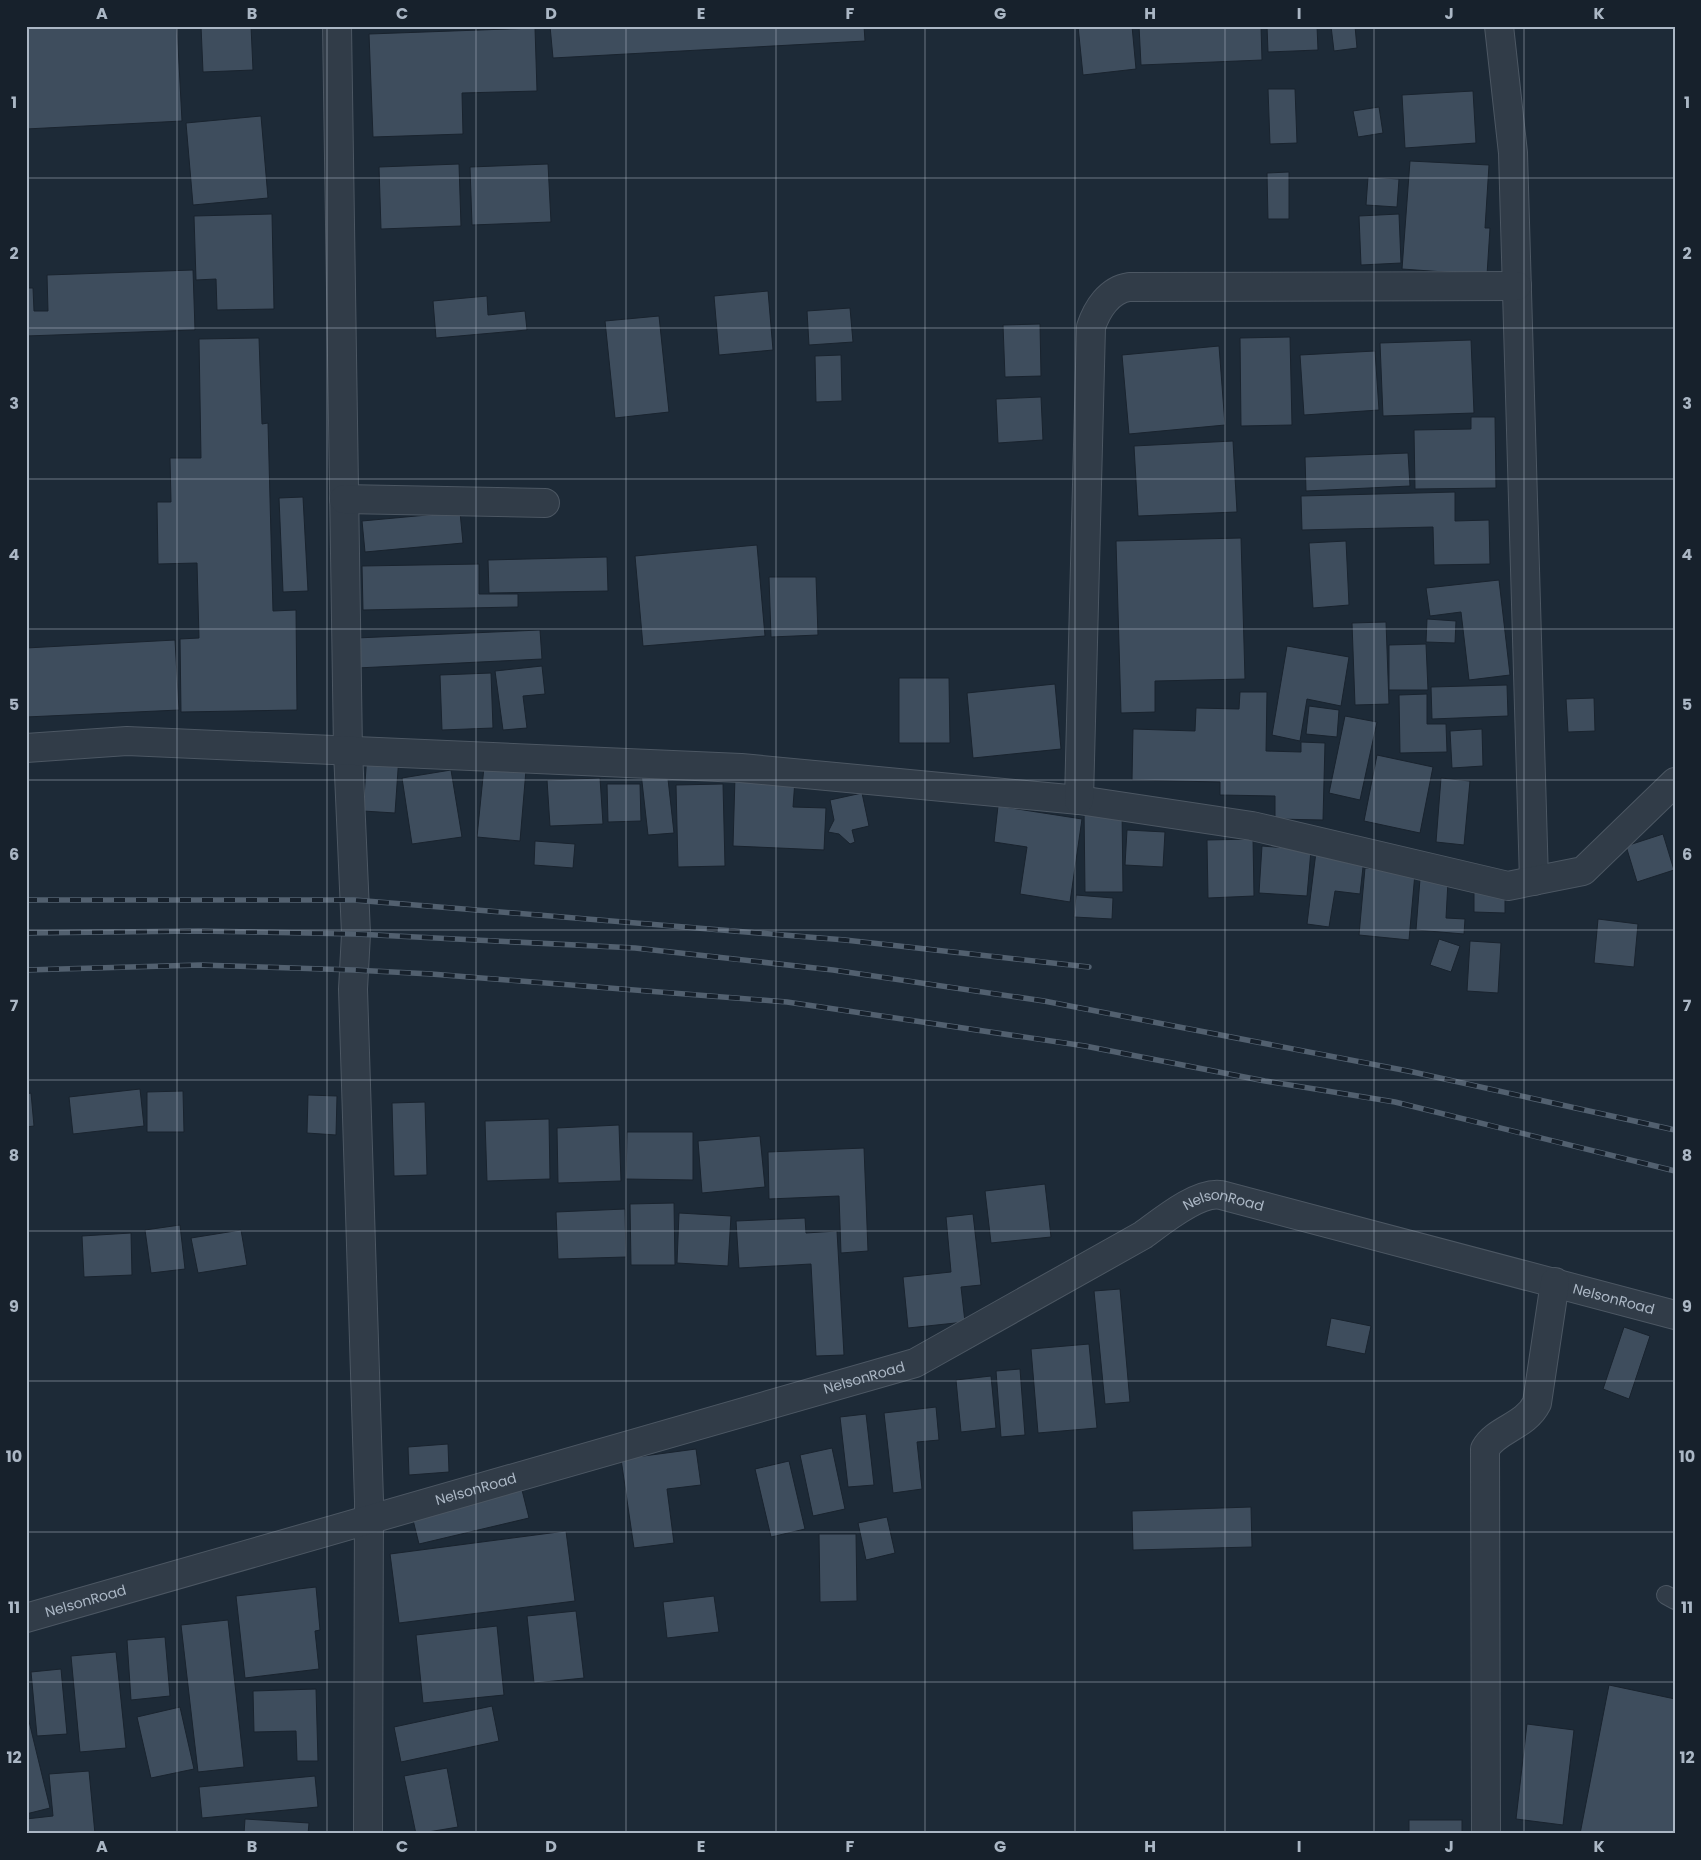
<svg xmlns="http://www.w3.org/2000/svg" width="1701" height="1860" font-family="Poppins,sans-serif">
  <rect width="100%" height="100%" fill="#1d2a37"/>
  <!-- building -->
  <g fill="#3e4d5d" stroke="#19232e">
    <polygon points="27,26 177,26 182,121 26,129"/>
    <polygon points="201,26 251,26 253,70 203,72"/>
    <polygon points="550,26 864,26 865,41 553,58"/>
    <polygon points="1078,26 1132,26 1136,69 1083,75"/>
    <polygon points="1139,26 1261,26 1262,60 1141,65"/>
    <polygon points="1267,26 1317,26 1318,50 1268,52"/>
    <polygon points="1331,26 1355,26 1357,48 1334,51"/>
    <polygon points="535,28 537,91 462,93 463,134 373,137 369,34"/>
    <polygon points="1268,89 1295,89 1297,143 1270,144"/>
    <polygon points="1473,91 1476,143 1405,148 1402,95"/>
    <polygon points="1379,107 1383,133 1358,137 1353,111"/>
    <polygon points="261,116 268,198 193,205 186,123"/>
    <polygon points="1410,161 1489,165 1485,228 1490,228 1487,275 1402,269"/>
    <polygon points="459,164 461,226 381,229 379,167"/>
    <polygon points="548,164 551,222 472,225 470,167"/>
    <polygon points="1289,172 1289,219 1268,219 1267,173"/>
    <polygon points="1368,177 1399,179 1397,207 1366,205"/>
    <polygon points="272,214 274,309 217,310 216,279 196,280 194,216"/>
    <polygon points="1399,214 1401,263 1361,265 1359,216"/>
    <polygon points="193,270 195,330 26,336 26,288 33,288 34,311 48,311 47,275"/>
    <polygon points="768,291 773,350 719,355 714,296"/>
    <polygon points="487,296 488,315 525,311 527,330 436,338 433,301"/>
    <polygon points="850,308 853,342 809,345 807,311"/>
    <polygon points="659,316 669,412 615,418 605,321"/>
    <polygon points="1040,324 1041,376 1005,377 1003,325"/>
    <polygon points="1290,337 1292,425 1241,426 1240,338"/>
    <polygon points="259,338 262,424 268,423 273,611 296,610 297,710 181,712 180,639 199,638 197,563 158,564 157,502 171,502 170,458 201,458 199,339"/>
    <polygon points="1471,340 1474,413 1383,416 1380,343"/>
    <polygon points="1219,346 1225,425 1129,434 1122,355"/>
    <polygon points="1375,351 1379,410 1304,415 1300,355"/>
    <polygon points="841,355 842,401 816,402 815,356"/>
    <polygon points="1041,397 1043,440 998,443 996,399"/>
    <polygon points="1471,417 1495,417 1496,488 1415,489 1414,430 1471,429"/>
    <polygon points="1233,441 1237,512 1138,516 1134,446"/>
    <polygon points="1408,453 1410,486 1306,491 1305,457"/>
    <polygon points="1455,492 1455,521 1489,520 1490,564 1434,565 1433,527 1302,530 1301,496"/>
    <polygon points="303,497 308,591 283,592 279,498"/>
    <polygon points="460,512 463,543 365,552 362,521"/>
    <polygon points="1241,538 1245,679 1155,681 1155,712 1121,713 1116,541"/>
    <polygon points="1346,541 1349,605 1313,608 1309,543"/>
    <polygon points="757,545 765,636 643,646 635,556"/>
    <polygon points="607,557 608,591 489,593 488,560"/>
    <polygon points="479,564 479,594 518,594 518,607 363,610 362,566"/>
    <polygon points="769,577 816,577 818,635 771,637"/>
    <polygon points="1499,580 1510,675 1469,680 1461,612 1430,616 1426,588"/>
    <polygon points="1427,619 1456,621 1455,643 1426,642"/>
    <polygon points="1386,622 1389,704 1355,705 1352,623"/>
    <polygon points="540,630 542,659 357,668 356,638"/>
    <polygon points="175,640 179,710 26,717 26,648"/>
    <polygon points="1426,644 1428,690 1389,690 1389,645"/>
    <polygon points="1287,646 1349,657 1341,706 1307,699 1300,741 1272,735"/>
    <polygon points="542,666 545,694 523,696 527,728 503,730 495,671"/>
    <polygon points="491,673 493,728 442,730 440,675"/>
    <polygon points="899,678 949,678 950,743 899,743"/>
    <polygon points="1055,684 1061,749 973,758 967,693"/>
    <polygon points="1507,685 1508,716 1432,719 1431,687"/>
    <polygon points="1240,692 1267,692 1266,751 1301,752 1301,742 1325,743 1323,820 1275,819 1275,796 1220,795 1220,782 1132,780 1133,729 1195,731 1196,708 1239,709"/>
    <polygon points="1427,694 1427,724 1446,724 1447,752 1400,753 1399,695"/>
    <polygon points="1594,698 1595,731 1568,732 1566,699"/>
    <polygon points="1309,706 1339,710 1337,737 1306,734"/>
    <polygon points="1345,716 1377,722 1360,800 1329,793"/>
    <polygon points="1482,729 1483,766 1452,768 1450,731"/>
    <polygon points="367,754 399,756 395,813 363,811"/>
    <polygon points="1377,755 1433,767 1420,833 1364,821"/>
    <polygon points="484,767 526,770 520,841 477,837"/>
    <polygon points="451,770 462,837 412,844 402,778"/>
    <polygon points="667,770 674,833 648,835 641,773"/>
    <polygon points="735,777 795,780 793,807 826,808 824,850 733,846"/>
    <polygon points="600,778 603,824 550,826 547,780"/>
    <polygon points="1441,778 1470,781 1464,845 1436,842"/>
    <polygon points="607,784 640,784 641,821 608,822"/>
    <polygon points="723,784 725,866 678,867 676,785"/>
    <polygon points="862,793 869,826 852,830 855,842 850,844 839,834 828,832 834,820 830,800"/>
    <polygon points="998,806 1082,819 1070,902 1020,894 1027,847 994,842"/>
    <polygon points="1084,808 1122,808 1123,892 1085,892"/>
    <polygon points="1127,830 1165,832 1163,867 1125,865"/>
    <polygon points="1663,834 1674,870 1637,882 1626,846"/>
    <polygon points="1253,839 1254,896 1208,898 1207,840"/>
    <polygon points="535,841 575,844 573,868 534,865"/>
    <polygon points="1262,846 1311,850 1307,896 1259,893"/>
    <polygon points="1316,852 1364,858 1360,894 1335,891 1329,927 1307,924"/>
    <polygon points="1365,868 1415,873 1409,940 1359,935"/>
    <polygon points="1420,879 1448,881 1446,918 1465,919 1464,934 1416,930"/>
    <polygon points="1474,889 1505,889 1505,913 1474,912"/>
    <polygon points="1076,895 1113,898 1112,919 1074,917"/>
    <polygon points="1598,919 1638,924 1634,967 1594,963"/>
    <polygon points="1439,939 1460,946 1451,972 1430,965"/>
    <polygon points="1470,941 1501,943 1498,993 1467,991"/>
    <polygon points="140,1089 144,1126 73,1134 69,1097"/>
    <polygon points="183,1091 184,1132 147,1132 147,1092"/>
    <polygon points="31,1093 34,1126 26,1127 26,1094"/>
    <polygon points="308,1095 337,1096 336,1135 307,1133"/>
    <polygon points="425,1102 427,1175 394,1176 392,1103"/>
    <polygon points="549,1119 550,1179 487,1181 485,1121"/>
    <polygon points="619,1125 621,1181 558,1183 557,1128"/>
    <polygon points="627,1132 693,1132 693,1180 626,1179"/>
    <polygon points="760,1136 765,1187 702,1193 698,1141"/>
    <polygon points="864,1148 868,1251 841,1253 839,1196 769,1199 768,1152"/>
    <polygon points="1045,1184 1051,1237 991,1243 985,1191"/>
    <polygon points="674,1203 675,1265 631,1265 630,1204"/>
    <polygon points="625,1209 626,1257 558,1259 556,1212"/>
    <polygon points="679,1213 731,1216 728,1266 677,1263"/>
    <polygon points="973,1214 981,1285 961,1287 965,1322 908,1328 903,1277 951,1272 946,1217"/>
    <polygon points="805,1218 806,1233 837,1231 844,1355 816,1356 811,1264 739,1268 736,1221"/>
    <polygon points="180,1225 185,1269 151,1273 145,1230"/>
    <polygon points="241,1230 247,1265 198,1273 191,1238"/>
    <polygon points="131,1233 132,1275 84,1277 82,1236"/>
    <polygon points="1120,1289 1130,1402 1105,1404 1094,1291"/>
    <polygon points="1331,1318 1371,1326 1365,1354 1326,1346"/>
    <polygon points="1624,1327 1650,1336 1629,1399 1603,1389"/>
    <polygon points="1089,1344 1097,1428 1038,1433 1031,1349"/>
    <polygon points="1020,1369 1025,1435 1001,1437 996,1371"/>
    <polygon points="991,1376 996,1428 961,1432 956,1380"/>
    <polygon points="936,1407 939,1440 917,1442 922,1489 893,1493 884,1413"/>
    <polygon points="866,1414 874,1485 848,1487 840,1417"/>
    <polygon points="448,1444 449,1472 409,1475 408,1447"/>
    <polygon points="832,1448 845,1509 813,1516 800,1455"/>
    <polygon points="696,1449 701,1485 667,1489 674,1543 634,1548 621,1459"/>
    <polygon points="789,1461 805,1529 771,1537 755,1469"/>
    <polygon points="522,1490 529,1518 419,1544 412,1516"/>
    <polygon points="1251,1507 1252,1547 1133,1550 1132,1511"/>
    <polygon points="887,1517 895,1553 866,1560 858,1523"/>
    <polygon points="566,1531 575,1601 399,1623 390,1554"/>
    <polygon points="819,1534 856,1534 857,1601 820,1602"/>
    <polygon points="316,1587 320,1630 315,1631 319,1669 245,1678 236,1596"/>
    <polygon points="714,1596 719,1632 667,1638 663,1602"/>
    <polygon points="576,1611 584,1678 534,1683 527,1616"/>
    <polygon points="228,1620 244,1767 198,1772 181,1625"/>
    <polygon points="497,1626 504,1695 423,1703 416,1635"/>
    <polygon points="165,1637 170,1696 131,1700 127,1640"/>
    <polygon points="116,1652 126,1748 80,1752 71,1656"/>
    <polygon points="61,1669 67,1734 37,1736 31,1672"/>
    <polygon points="1609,1685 1675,1699 1675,1834 1580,1834"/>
    <polygon points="316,1689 318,1761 297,1761 296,1731 254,1732 253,1691"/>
    <polygon points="492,1706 499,1741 401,1762 394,1727"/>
    <polygon points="180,1707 194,1769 151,1778 137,1717"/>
    <polygon points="26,1709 50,1808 26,1814"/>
    <polygon points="1527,1724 1574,1730 1563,1825 1516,1819"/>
    <polygon points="447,1768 458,1827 416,1834 404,1776"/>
    <polygon points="89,1771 95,1834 26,1834 26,1819 53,1816 49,1774"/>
    <polygon points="315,1776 318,1807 202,1818 199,1787"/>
    <polygon points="245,1819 309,1823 308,1834 244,1834"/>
    <rect x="1409" y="1820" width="53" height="14"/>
  </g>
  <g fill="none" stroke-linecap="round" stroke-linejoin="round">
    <!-- lane casing -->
    <g stroke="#4c5763" stroke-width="20">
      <polyline id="lane" points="1666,1595 1675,1600"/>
    </g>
    <!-- street casing -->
    <g stroke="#4c5763" stroke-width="30">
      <g id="street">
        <polyline points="337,26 348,751 356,934 353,989 369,1501 368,1834"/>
        <polyline points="1499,26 1513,153 1534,881"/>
        <polyline points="344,499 545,503"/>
        <polyline points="26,748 127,741 741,768 1079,800 1252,826 1508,886 1583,871 1675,782"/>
        <path d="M1079,800L1091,327C1097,309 1109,290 1129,287L1517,286"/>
        <path id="s1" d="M26,1618L915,1363L1143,1235C1161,1222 1198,1191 1221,1195L1675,1315"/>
        <path d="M1486,1834L1485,1449C1496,1429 1525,1427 1537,1403L1555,1282"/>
      </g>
    </g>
    <!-- lane -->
    <use href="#lane" stroke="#313c48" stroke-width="18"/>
    <!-- street -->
    <use href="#street" stroke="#313c48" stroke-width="28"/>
    <!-- rail casing -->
    <g stroke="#52606f" stroke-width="5.5">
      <g id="rail">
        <polyline points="26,900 354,900 845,940 1089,967"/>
        <polyline points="26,933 198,931 356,934 635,948 833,970 1044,1001 1413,1072 1675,1130"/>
        <polyline points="26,970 200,965 354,970 431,974 787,1002 1085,1046 1265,1081 1395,1102 1675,1171"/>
      </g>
    </g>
    <!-- rail -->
    <use href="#rail" stroke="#17212c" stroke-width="4" stroke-dasharray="11" stroke-linecap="butt"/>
  </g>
  <!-- grid -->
  <path fill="none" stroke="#abb7c5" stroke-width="1" stroke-opacity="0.55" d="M177,26V1834M327,26V1834M476,26V1834M626,26V1834M776,26V1834M925,26V1834M1075,26V1834M1225,26V1834M1374,26V1834M1524,26V1834M26,178H1675M26,328H1675M26,479H1675M26,629H1675M26,780H1675M26,930H1675M26,1080H1675M26,1231H1675M26,1381H1675M26,1532H1675M26,1682H1675"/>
  <g text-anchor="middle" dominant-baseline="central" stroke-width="4.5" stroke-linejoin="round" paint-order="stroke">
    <!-- street labels -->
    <g font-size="14" fill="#abb7c5" stroke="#17212c">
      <text stroke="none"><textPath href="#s1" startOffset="1278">NelsonRoad</textPath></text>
      <text stroke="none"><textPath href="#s1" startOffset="1682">NelsonRoad</textPath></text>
      <text stroke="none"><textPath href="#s1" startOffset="872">NelsonRoad</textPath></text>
      <text stroke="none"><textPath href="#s1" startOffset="468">NelsonRoad</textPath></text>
      <text stroke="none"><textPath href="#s1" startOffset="62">NelsonRoad</textPath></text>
    </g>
  </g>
  <!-- border -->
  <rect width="1701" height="1860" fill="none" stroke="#17212c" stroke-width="55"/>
  <rect x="28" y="28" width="1646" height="1804" fill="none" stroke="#abb7c5" stroke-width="2"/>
  <g font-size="16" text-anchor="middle" font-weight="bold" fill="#abb7c5">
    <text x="102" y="19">A</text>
    <text x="252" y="19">B</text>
    <text x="402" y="19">C</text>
    <text x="551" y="19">D</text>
    <text x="701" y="19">E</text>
    <text x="850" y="19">F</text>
    <text x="1000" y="19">G</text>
    <text x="1150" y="19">H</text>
    <text x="1299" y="19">I</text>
    <text x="1449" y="19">J</text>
    <text x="1599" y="19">K</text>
    <text x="14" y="108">1</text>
    <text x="1687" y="108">1</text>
    <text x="14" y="259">2</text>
    <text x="1687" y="259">2</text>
    <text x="14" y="409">3</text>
    <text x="1687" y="409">3</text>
    <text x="14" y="560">4</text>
    <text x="1687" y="560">4</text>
    <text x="14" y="710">5</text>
    <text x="1687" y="710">5</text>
    <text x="14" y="860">6</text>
    <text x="1687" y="860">6</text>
    <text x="14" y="1011">7</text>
    <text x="1687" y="1011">7</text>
    <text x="14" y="1161">8</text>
    <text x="1687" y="1161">8</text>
    <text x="14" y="1312">9</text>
    <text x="1687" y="1312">9</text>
    <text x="14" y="1462">10</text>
    <text x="1687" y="1462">10</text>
    <text x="14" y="1613">11</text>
    <text x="1687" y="1613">11</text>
    <text x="14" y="1763">12</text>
    <text x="1687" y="1763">12</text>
    <text x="102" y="1852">A</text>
    <text x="252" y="1852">B</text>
    <text x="402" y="1852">C</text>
    <text x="551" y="1852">D</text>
    <text x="701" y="1852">E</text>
    <text x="850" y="1852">F</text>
    <text x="1000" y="1852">G</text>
    <text x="1150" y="1852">H</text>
    <text x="1299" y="1852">I</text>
    <text x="1449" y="1852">J</text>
    <text x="1599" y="1852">K</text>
  </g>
</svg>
